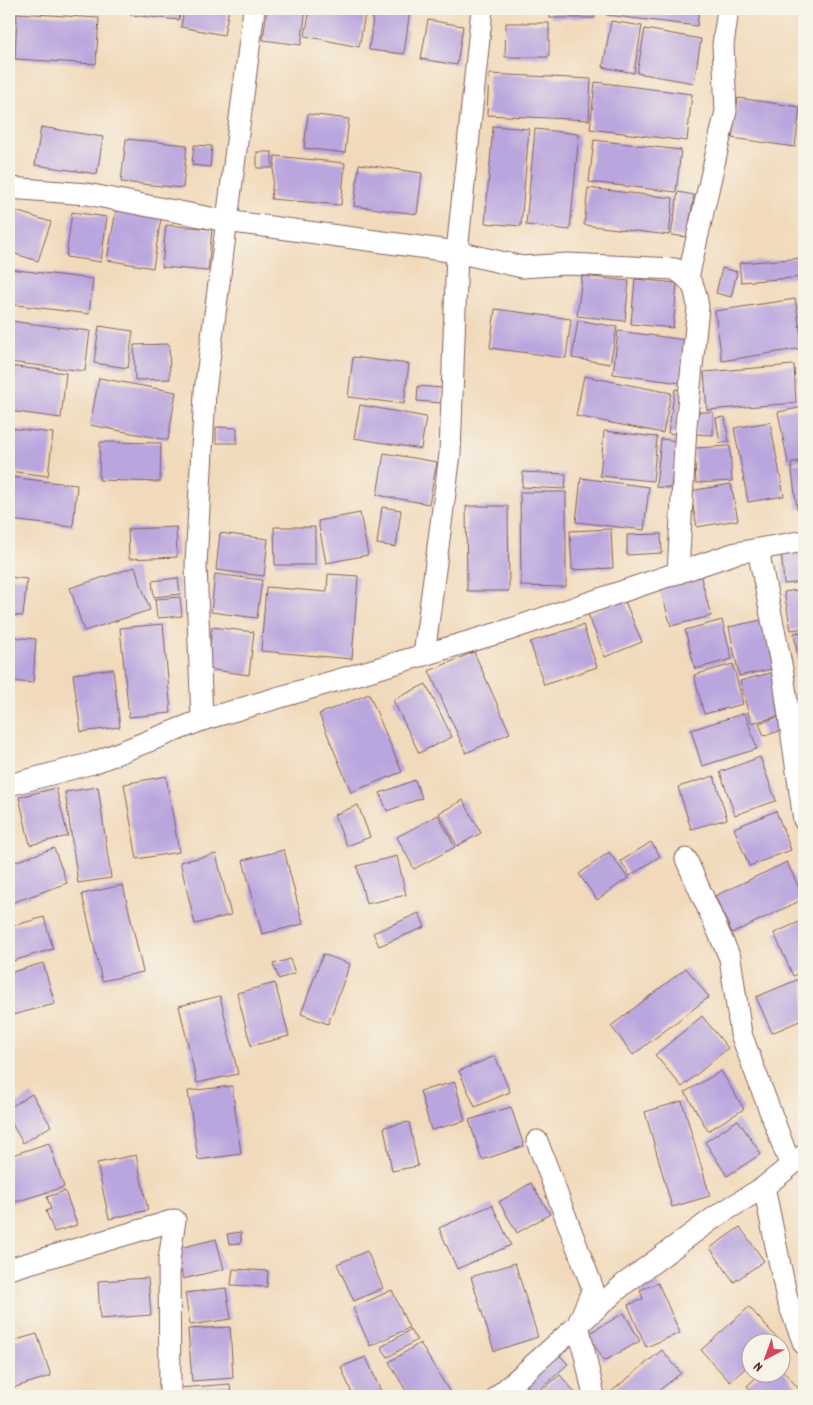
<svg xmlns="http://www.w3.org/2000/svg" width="813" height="1405" font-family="Dekko,sans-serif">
  <rect width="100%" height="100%" fill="#f7f3e8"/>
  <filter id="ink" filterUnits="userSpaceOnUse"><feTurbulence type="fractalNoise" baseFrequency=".02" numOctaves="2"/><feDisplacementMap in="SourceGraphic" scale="10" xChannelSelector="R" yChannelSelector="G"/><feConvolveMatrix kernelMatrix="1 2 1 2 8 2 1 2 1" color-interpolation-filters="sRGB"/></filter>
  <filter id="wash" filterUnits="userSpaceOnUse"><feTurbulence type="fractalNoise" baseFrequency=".0096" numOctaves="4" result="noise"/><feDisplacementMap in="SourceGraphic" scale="20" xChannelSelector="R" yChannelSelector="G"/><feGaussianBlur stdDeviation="1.12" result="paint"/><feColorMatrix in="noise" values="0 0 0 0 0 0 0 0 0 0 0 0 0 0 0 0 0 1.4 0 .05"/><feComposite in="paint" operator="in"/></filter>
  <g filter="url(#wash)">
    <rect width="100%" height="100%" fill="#f1dabb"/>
    <g id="blocks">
      <!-- building -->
      <g fill="#baa6de">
        <polygon points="131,9 181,9 179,20 130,15"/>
        <polygon points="184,9 229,9 224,35 181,27"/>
        <polygon points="267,9 306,9 301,45 263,40"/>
        <polygon points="310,9 366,9 359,47 305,36"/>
        <polygon points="374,9 410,9 404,54 369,50"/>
        <rect x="550" y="9" width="45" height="9"/>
        <polygon points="608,9 699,9 697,26 607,15"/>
        <polygon points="17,13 99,18 96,64 15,59"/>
        <polygon points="428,20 463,26 457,65 421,59"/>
        <polygon points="611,21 642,26 634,73 603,67"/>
        <polygon points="506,23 549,23 549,57 505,57"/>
        <polygon points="645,29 701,39 694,83 637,73"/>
        <polygon points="489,74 591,79 589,120 487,115"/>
        <polygon points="595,82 692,94 687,141 590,129"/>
        <polygon points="738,98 800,107 795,147 732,138"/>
        <polygon points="308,114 349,119 345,153 304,148"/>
        <polygon points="493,126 529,129 521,226 485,223"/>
        <polygon points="41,127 103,137 97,174 35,165"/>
        <polygon points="535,129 579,134 570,230 526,225"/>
        <polygon points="126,139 187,145 183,188 121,182"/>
        <polygon points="594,140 681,150 676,192 589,182"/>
        <polygon points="194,145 212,146 210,167 192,165"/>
        <rect x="257" y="152" width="15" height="16"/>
        <polygon points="275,156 345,163 341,205 271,199"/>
        <polygon points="359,164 422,173 417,214 354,206"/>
        <polygon points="588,188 673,198 669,235 584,225"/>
        <polygon points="678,192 694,195 687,237 671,235"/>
        <polygon points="9,209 51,222 38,261 9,252"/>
        <polygon points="116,210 161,218 153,268 107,260"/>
        <polygon points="72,212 107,217 101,262 66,257"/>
        <polygon points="166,225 212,229 208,271 162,267"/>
        <polygon points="804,258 804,277 741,282 739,263"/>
        <polygon points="722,268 737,272 731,297 716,293"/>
        <polygon points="9,269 93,279 89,314 9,304"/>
        <polygon points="582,276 629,281 625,321 577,316"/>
        <polygon points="635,279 677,283 673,328 631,324"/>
        <polygon points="795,299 803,348 722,361 715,311"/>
        <polygon points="495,309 571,319 566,358 490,348"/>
        <polygon points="578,320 617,327 610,364 572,358"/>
        <polygon points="9,321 90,331 85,371 9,362"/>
        <polygon points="99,326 133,331 128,368 94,363"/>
        <polygon points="618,331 686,340 681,383 613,374"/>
        <polygon points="169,344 170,379 135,380 134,345"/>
        <polygon points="353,357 409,364 404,404 348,397"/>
        <polygon points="794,365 796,403 707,410 704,372"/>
        <polygon points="9,366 66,373 61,418 9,411"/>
        <polygon points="584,376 671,393 663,433 576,416"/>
        <polygon points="99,378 176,392 168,440 90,425"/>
        <polygon points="418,386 442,388 441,403 417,401"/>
        <polygon points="675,389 683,391 675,434 668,433"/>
        <polygon points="360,405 426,417 421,449 354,438"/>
        <polygon points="804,407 804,460 788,463 778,412"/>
        <polygon points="696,412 713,412 713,435 695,434"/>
        <polygon points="725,417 729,442 720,443 716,418"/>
        <polygon points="770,422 784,496 748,502 734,428"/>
        <polygon points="216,427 237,428 237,443 216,443"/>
        <polygon points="9,428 53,433 48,476 9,471"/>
        <polygon points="604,431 657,437 653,481 600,476"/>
        <polygon points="661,439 677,441 671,488 656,487"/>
        <polygon points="100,442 161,443 160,482 99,480"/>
        <polygon points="730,446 732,481 696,483 694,448"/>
        <polygon points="384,453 437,462 429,504 377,495"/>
        <polygon points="804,462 804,508 797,509 791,464"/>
        <polygon points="523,472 566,474 565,489 522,487"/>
        <polygon points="9,477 77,485 73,527 9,520"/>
        <polygon points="581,478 649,487 644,530 576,522"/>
        <polygon points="731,484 738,520 697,527 690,491"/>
        <polygon points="520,492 566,492 566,587 521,586"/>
        <polygon points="466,506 508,506 509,591 467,591"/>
        <polygon points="382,507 401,510 396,547 377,544"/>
        <polygon points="360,513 368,555 326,563 318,521"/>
        <polygon points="176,527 177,557 129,559 128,529"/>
        <polygon points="274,527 315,527 315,565 275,565"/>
        <polygon points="611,529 613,568 572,570 570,531"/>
        <polygon points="220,533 268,539 264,576 216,570"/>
        <polygon points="661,534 662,553 627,555 627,535"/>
        <polygon points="804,547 804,582 784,584 781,549"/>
        <polygon points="135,567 150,610 84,631 70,588"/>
        <polygon points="215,574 262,580 257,618 211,612"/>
        <polygon points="328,574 358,576 352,659 261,651 266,587 327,592"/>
        <polygon points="700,574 711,616 671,626 659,584"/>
        <polygon points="9,577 27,579 23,616 9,615"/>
        <polygon points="178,578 180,594 154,597 152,581"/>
        <polygon points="804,589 804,628 791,630 784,592"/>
        <polygon points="180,597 182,616 157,618 155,599"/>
        <polygon points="624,599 642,642 605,657 588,614"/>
        <polygon points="766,619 777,668 739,676 729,627"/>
        <polygon points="722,620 732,659 695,669 685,630"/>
        <polygon points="163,624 171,713 129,717 120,628"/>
        <polygon points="583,625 597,667 544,685 530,642"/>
        <polygon points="212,627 254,632 249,675 207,669"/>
        <polygon points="804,632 804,671 800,671 794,633"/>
        <polygon points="9,637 36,639 33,683 9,681"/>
        <polygon points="474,652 510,733 466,753 429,671"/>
        <polygon points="733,664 743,704 704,714 694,675"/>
        <polygon points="113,669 120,727 81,732 73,674"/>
        <polygon points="774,672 785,715 751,723 740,681"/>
        <polygon points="426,684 452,737 419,753 393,700"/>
        <polygon points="369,694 402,772 351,792 319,714"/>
        <polygon points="745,713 757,749 702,766 691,730"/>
        <polygon points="782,716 786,729 764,736 759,723"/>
        <polygon points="760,757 776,801 735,815 720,772"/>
        <polygon points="166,776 179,852 137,859 124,784"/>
        <polygon points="714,776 727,819 691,829 678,787"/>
        <polygon points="415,780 422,798 387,811 380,793"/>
        <polygon points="98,787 111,878 78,883 65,792"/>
        <polygon points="56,788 68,836 30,845 19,797"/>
        <polygon points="463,800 481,833 457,846 439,813"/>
        <polygon points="358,805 370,837 347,846 334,815"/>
        <polygon points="776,811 791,850 749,866 734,828"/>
        <polygon points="438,815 455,847 414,869 397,837"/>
        <polygon points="651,842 660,856 630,876 621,861"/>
        <polygon points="54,848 67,883 9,904 9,864"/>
        <polygon points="284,850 303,924 262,934 243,860"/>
        <polygon points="609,852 628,878 597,900 579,874"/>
        <polygon points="216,854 231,915 195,924 180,862"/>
        <polygon points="397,856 406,895 366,904 357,866"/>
        <polygon points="787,862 804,899 732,933 715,896"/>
        <polygon points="123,885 143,972 102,981 82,894"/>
        <polygon points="419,913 425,927 379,946 373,933"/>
        <polygon points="44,917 53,949 9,962 9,927"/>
        <polygon points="804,920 804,971 793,976 774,933"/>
        <polygon points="323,954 350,964 328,1024 301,1014"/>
        <polygon points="290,959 295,973 279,979 273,964"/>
        <polygon points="43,963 55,1004 9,1016 9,973"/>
        <polygon points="686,968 709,997 633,1055 611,1026"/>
        <polygon points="804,977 804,1019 772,1033 756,997"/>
        <polygon points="275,983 289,1036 251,1046 237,993"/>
        <polygon points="220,996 238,1074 197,1083 179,1006"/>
        <polygon points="702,1016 728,1048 682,1087 655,1055"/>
        <polygon points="495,1056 510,1092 475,1107 459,1071"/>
        <polygon points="721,1071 744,1109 708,1131 685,1092"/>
        <polygon points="455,1082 465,1121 431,1130 420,1091"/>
        <polygon points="232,1086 241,1154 198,1160 188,1091"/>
        <polygon points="32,1094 51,1126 23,1143 9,1119 9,1108"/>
        <polygon points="682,1101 710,1196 672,1207 645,1112"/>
        <polygon points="511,1107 524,1146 482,1160 469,1120"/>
        <polygon points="738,1120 761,1154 727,1176 705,1142"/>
        <polygon points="409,1122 418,1166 392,1171 384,1127"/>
        <polygon points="49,1143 64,1187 9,1204 9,1156"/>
        <polygon points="136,1155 148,1210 109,1219 97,1163"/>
        <polygon points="531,1183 550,1214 517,1233 499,1202"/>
        <polygon points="65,1191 77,1225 54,1232 46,1211 51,1209 47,1197"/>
        <polygon points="492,1205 511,1245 457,1269 439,1228"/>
        <polygon points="740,1227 764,1261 734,1282 710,1248"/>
        <polygon points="241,1232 241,1243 229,1244 227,1234"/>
        <polygon points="216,1239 224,1269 183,1279 176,1249"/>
        <polygon points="367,1251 383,1288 354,1301 337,1264"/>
        <polygon points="515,1263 538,1337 494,1351 471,1277"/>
        <polygon points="233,1269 268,1271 267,1287 231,1285"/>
        <polygon points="148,1278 151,1315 100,1319 98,1281"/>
        <polygon points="658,1283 680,1333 646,1347 628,1305 643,1299 640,1290"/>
        <polygon points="226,1288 231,1319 190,1325 185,1293"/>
        <polygon points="392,1290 409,1328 370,1346 353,1308"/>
        <polygon points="749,1307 778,1339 774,1342 750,1342 750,1364 730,1382 701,1350"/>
        <polygon points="624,1313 640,1341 604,1361 588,1334"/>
        <polygon points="230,1327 233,1378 192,1381 188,1329"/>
        <polygon points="410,1330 417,1340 388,1357 381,1347"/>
        <polygon points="37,1334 51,1376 9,1389 9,1342"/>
        <polygon points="420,1343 452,1396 409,1396 389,1362"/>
        <polygon points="662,1350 681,1373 652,1396 606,1396"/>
        <polygon points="558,1354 568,1364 535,1394 526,1384"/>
        <polygon points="366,1357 383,1396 353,1396 341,1367"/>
        <polygon points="780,1367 804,1395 804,1396 756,1396 747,1386 762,1372 780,1372"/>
        <polygon points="560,1375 578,1396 535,1396"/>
        <polygon points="230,1384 231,1396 180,1396 179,1388"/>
      </g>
    </g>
  </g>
  <g filter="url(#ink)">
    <use href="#blocks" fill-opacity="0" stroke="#84605d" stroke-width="1"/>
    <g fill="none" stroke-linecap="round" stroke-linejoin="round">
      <!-- minor casing -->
      <g stroke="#84605d" stroke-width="23">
        <g id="minor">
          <path d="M9,188L87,194L226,221L457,252L522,267L567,264L675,269C693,281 695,286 698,307L686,426L678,573"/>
          <polyline points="688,278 726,111 723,45 728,9"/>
          <polyline points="758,550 783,674 804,820"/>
          <polyline points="424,655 450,454 457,252 482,9"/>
          <polyline points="202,720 196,565 205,392 254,9"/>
          <polyline points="9,785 93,763 202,720 505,631 736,553 804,541"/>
          <polyline points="686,859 730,958 741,1034 790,1164"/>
          <polyline points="537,1141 593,1289 578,1324 594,1396"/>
          <polyline points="764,1187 787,1299 804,1344"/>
          <polyline points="9,1269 175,1220 169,1260 170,1396"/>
          <polyline points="498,1396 624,1284 715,1217 764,1187 804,1155"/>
        </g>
      </g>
      <!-- minor -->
      <use href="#minor" stroke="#fff" stroke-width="21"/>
    </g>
  </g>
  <!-- margin -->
  <rect width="813" height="1405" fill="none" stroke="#f7f3e8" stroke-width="30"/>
  <!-- north arrow -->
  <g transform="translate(766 1358) rotate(221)"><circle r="24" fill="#f7f3e8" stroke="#b29e9c"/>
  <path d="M0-4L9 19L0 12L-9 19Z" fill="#d1495b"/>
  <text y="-8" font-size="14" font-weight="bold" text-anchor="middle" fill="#4a1f2b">N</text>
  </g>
</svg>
